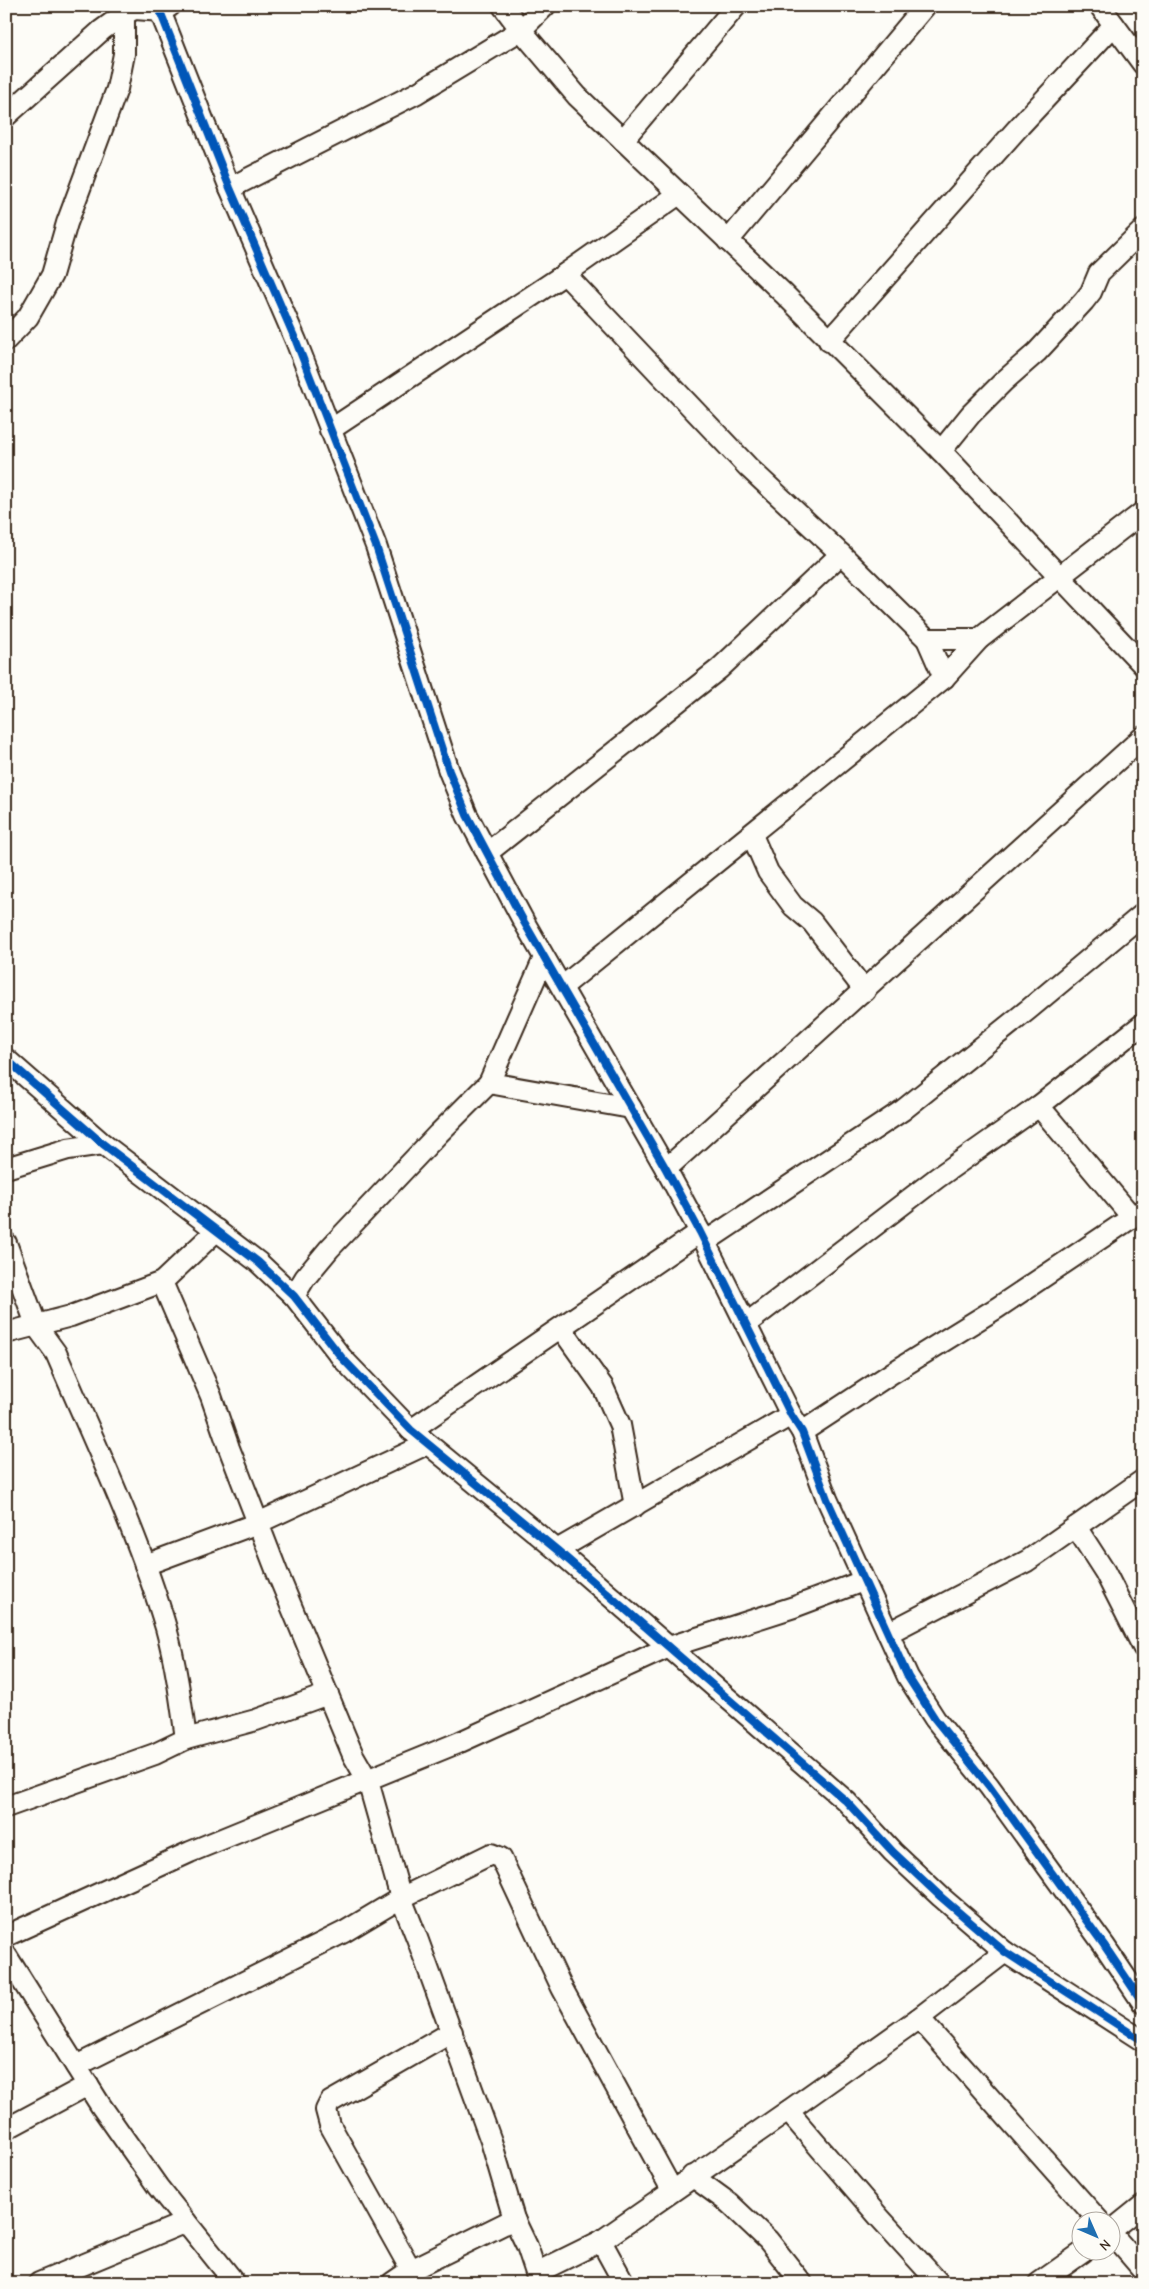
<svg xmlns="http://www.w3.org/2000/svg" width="1149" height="2289" font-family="'Comic Neue',sans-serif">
  <rect width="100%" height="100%" fill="#fdfcf7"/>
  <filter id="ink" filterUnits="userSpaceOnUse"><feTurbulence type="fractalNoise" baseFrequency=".02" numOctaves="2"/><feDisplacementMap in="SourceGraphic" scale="10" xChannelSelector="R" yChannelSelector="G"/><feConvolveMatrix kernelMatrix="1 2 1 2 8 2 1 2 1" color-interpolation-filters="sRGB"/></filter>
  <g filter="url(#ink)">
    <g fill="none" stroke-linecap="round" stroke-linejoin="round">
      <!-- minor casing -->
      <g stroke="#3b2a1e" stroke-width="24">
        <g id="minor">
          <polyline points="158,6 230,188 296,341 376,546 449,771 467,815 524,922 666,1169 700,1232 791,1415 802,1432 827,1499 908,1677 935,1719 989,1786 1104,1945 1143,2003"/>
          <polyline points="503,6 521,30 577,96 784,294 941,451 1143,665"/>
          <polyline points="1100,6 1143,64"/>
          <polyline points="6,116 102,30 124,14 135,9 162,11 170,6"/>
          <polyline points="623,140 736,6"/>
          <polyline points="230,188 417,93 521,30 545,6"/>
          <polyline points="728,241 925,6"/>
          <polyline points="565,274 749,468 841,554 927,639 944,678"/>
          <polyline points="6,340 28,317 52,275 67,223 117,89 124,54 124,14"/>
          <polyline points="829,341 1017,129 1114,25"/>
          <polyline points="330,430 565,274 679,194"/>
          <polyline points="941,451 971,414 1004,381 1037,352 1084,301 1091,292 1099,273 1143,230"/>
          <polyline points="927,639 979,639"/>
          <polyline points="752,835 768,872 793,906 812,922 865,991"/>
          <polyline points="487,853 719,669 841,554"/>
          <polyline points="562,987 944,678 979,639 1143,512"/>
          <polyline points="6,1059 103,1144 258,1262 294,1296 342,1358 411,1430 557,1550 846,1801 893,1852 941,1897 1005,1952 1143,2041"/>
          <polyline points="489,1083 631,1108"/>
          <polyline points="1039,1106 1132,1217"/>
          <polyline points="6,1168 68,1149 103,1144"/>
          <polyline points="666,1169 1143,737"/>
          <polyline points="705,1242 903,1110 1029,1009 1143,914"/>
          <path d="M6,1243L37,1327L56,1353C94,1442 139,1535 166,1628C176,1664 181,1702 186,1739"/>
          <polyline points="162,1282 211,1396 229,1448 277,1572 353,1755 368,1781 401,1898 417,1938 491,2141 514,2219 527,2246 536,2273"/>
          <polyline points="294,1296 305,1278 329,1249 438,1134 489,1083 544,958"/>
          <polyline points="746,1324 937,1178 1039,1106 1143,1024"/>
          <polyline points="561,1328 603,1387 620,1425 635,1506"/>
          <polyline points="6,1333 71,1316 162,1282 217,1230"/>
          <polyline points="411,1430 700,1232"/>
          <polyline points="802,1432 892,1373 997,1308 1143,1210"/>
          <polyline points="1076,1527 1105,1572 1143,1647"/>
          <polyline points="557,1550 791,1415"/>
          <polyline points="145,1565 258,1523 427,1444"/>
          <polyline points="888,1633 1027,1561 1143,1480"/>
          <polyline points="6,1807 155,1754 186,1739 256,1720 328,1694"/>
          <polyline points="6,1936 190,1852 460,1742 669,1647 794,1607 863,1581"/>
          <polyline points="6,1955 101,2106 158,2187 235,2283"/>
          <polyline points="919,2018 1100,2222"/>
          <polyline points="76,2066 344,1932 401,1898 491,1854 501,1858 562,1988 672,2190"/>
          <polyline points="788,2111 879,2217 939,2283"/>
          <polyline points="6,2129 88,2085"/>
          <polyline points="692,2176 729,2203 768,2240 802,2283"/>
          <polyline points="1112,2230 1143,2205"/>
          <polyline points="1112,2234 1143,2270"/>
          <polyline points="601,2241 624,2283"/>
          <polyline points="411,2270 330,2125 326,2110 330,2102 452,2032"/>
          <polyline points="39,2283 186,2222"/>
          <polyline points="392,2283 411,2270 514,2219"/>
          <polyline points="538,2283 536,2273 601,2241 788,2111 919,2018 1005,1952"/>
          <polyline points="1039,2283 1083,2252"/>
        </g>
      </g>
      <!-- minor -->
      <use href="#minor" stroke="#fdfcf7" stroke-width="20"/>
      <!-- cycleway casing -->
      <g stroke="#fdfcf7" stroke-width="11">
        <g id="cycleway">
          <polyline points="158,6 230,188 296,341 376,546 449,771 467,815 524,922 666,1169 700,1232 791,1415 802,1432 827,1499 908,1677 935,1719 989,1786 1104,1945 1143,2003"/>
          <polyline points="6,1059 103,1144 258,1262 294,1296 342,1358 411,1430 557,1550 846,1801 893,1852 941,1897 1005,1952 1143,2041"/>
        </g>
      </g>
      <!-- cycleway -->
      <use href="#cycleway" stroke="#0057b8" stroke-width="8"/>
    </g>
  </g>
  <!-- margin -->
  <rect width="1149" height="2289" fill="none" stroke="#fdfcf7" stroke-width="25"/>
  <rect x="12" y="12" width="1124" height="2264" fill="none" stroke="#3b2a1e" stroke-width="2" filter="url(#ink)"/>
  <!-- north arrow -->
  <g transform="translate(1096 2236) rotate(135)"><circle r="24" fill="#fdfcf7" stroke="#afa8a0"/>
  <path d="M0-4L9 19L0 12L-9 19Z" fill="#1f6fb2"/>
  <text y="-8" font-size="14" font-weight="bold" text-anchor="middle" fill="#3b2a1e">N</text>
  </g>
</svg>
